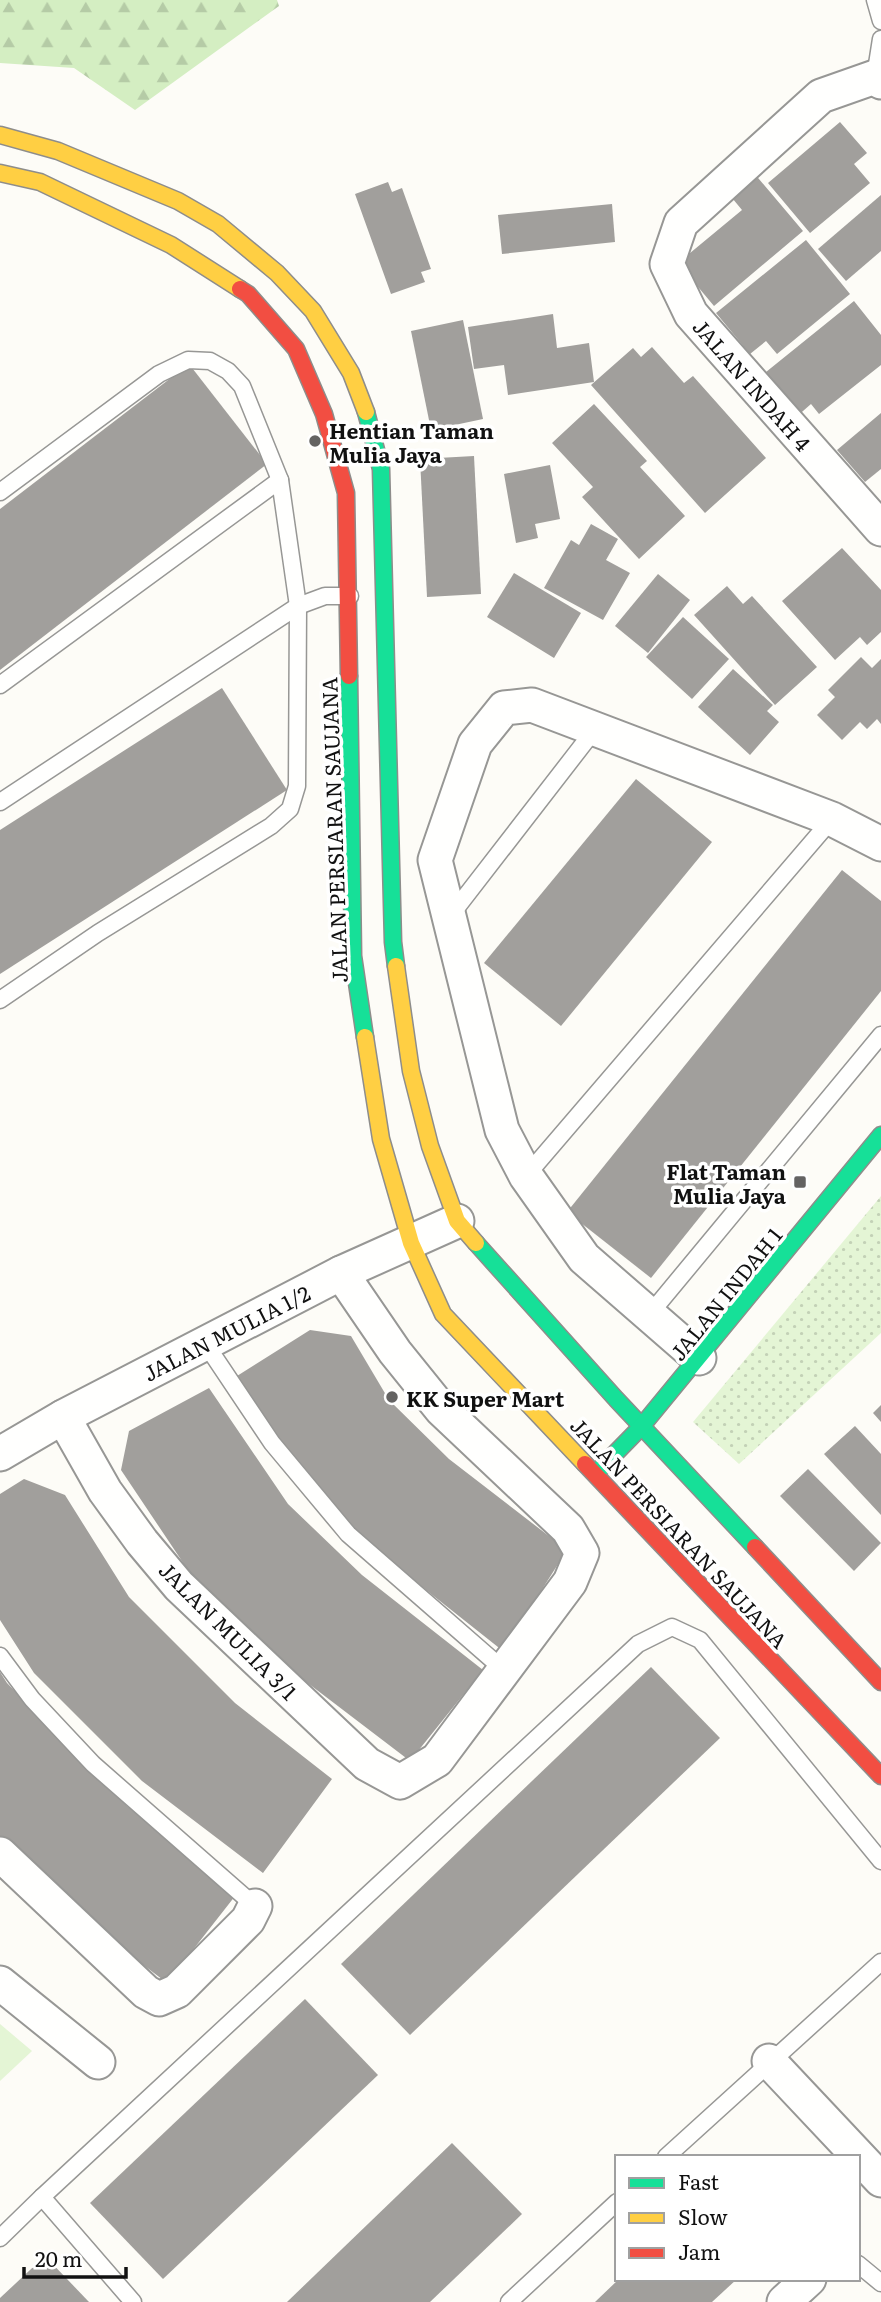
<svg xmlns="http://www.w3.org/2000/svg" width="881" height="2302" font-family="Literata,serif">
  <defs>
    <pattern id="forest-firs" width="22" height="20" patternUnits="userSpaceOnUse" patternTransform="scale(1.75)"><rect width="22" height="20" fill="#d4eec2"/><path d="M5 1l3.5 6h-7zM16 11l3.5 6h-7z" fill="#b5cba6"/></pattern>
    <pattern id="park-dots" width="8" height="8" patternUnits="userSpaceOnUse" patternTransform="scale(1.75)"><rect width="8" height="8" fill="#e4f5d5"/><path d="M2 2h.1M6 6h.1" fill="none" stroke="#c3d1b6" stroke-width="1.8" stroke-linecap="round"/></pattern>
  </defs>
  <rect width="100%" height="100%" fill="#fdfcf7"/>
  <!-- grass -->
  <polygon fill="#e4f5d5" points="0,2024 32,2051 0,2081"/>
  <!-- forest -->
  <polygon fill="url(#forest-firs)" points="0,0 277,0 279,6 135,110 74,68 0,63"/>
  <!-- park -->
  <polygon fill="url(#park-dots)" points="881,1196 881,1333 739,1464 693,1422"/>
  <!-- building -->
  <g fill="#a19f9c">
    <polygon points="840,122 867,153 854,164 870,183 810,233 768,183"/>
    <polygon points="748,166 803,231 714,306 678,263 742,210 723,187"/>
    <polygon points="388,182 392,192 402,188 431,269 421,272 425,282 391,294 355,194"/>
    <polygon points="881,195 881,251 846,281 818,249"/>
    <polygon points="612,204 615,242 502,254 498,215"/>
    <polygon points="806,240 850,294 777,354 766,341 750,354 716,313"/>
    <polygon points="854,301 881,335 881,365 819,414 811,404 795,418 761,376"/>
    <polygon points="553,314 557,348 589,343 594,382 508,395 504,365 474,369 468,327"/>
    <polygon points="463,320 483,419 431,430 411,331"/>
    <polygon points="652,347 684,383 693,376 766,458 705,513 591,385 633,348 641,357"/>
    <polygon points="189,364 267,464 0,670 0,509"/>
    <polygon points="594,404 647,461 640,467 685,516 639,559 582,497 593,487 552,443"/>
    <polygon points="881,413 881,469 865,482 837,450"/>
    <polygon points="474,456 481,594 427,597 420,459"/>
    <polygon points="550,465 560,519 535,524 538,538 516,543 504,474"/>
    <polygon points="591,524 618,539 606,560 630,573 603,620 544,588 571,540 579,545"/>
    <polygon points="842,548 881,590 881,632 867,645 860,637 835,660 782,601"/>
    <polygon points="514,573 581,613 554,658 487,617"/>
    <polygon points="658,574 690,600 648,653 615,626"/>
    <polygon points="727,586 743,604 752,596 817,667 775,705 694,615"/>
    <polygon points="683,617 729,659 692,699 646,657"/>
    <polygon points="861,657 872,668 881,659 881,724 877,719 867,729 860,722 842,740 817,715 835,697 828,690"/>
    <polygon points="733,669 773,705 767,711 779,722 750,755 698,707"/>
    <polygon points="222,688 287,790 0,974 0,830"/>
    <polygon points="636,779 712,842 561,1026 484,963"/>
    <polygon points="842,870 881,901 881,991 651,1278 567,1212"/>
    <polygon points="310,1330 351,1336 389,1400 449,1459 567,1550 503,1651 368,1544 301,1477 237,1376"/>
    <polygon points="209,1388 288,1504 362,1575 483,1670 410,1761 267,1652 192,1576 121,1470 129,1431"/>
    <polygon points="881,1405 881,1422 873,1413"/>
    <polygon points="855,1426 881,1454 881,1515 824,1454"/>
    <polygon points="808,1469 881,1543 854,1571 780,1496"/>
    <polygon points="24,1479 65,1495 129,1597 235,1703 332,1779 263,1873 142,1781 34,1673 0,1620 0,1494"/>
    <polygon points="651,1667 720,1738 410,2035 341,1964"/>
    <polygon points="0,1672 7,1683 127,1806 239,1891 167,1983 51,1894 0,1844"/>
    <polygon points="305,1999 378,2075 163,2279 90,2203"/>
    <polygon points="452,2143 522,2214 430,2302 287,2302"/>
    <polygon points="45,2256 89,2302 0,2302 0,2298"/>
    <polygon points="737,2279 712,2302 595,2302 619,2279"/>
  </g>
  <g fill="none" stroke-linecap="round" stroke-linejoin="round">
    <!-- lane casing -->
    <g stroke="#979795" stroke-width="19">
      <g id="lane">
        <polyline points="875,0 881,21"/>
        <polyline points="875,77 881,39"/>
        <polyline points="0,492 159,374 188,360 210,361 228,371 242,386 280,480"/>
        <polyline points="0,685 280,480 298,606 297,786 290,809 271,826 98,933 0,1000"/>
        <polyline points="0,802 298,606 325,596 350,596"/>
        <polyline points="451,915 595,729"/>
        <polyline points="526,1176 832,819"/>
        <polyline points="649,1315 881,1035"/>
        <polyline points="205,1343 272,1443 348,1534 504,1670"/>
        <polyline points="0,1656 32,1699 93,1764 255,1906"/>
        <polyline points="666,2157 881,1962"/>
        <polyline points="42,2197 133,2302"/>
        <polyline points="0,2238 42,2197 638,1644 672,1627 700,1640 881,1861"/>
        <polyline points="858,2264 881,2283"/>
        <polyline points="509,2302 617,2202"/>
      </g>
    </g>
    <!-- street casing -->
    <g stroke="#979795" stroke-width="37">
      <g id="street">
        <polyline points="881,82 875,77 821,96 681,223 667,264 691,314 881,529"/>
        <polyline points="699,1358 584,1258 526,1176 502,1130 435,860 475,744 504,708 532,705 832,819 881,844"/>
        <polyline points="63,1417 105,1491 142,1542 179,1586 367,1764 400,1782 437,1760 570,1582 582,1553 568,1529 441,1409 395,1352 341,1273"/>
        <polyline points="0,1454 63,1417 341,1273 457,1221"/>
        <polyline points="0,1854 146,1992 159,1999 177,1991 248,1920 255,1906"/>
        <polyline points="0,1983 98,2062"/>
        <polyline points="769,2061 881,2180"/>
        <polyline points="784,2302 809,2279"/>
      </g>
    </g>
    <!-- fast casing -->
    <g stroke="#8e8d8b" stroke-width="19">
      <g id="fast">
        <polyline points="366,412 381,469 393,942 396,966"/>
        <polyline points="349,676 353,956 365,1037"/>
        <polyline points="476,1243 616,1399 755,1547"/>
        <polyline points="596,1473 641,1427 881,1135"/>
      </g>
    </g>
    <!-- slow casing -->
    <g stroke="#8e8d8b" stroke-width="19">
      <g id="slow">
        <polyline points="0,135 58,151 178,201 218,224 277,273 313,311 351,373 366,412"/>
        <polyline points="0,173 40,182 171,245 240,289"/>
        <polyline points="396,966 411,1071 430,1146 457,1221 476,1243"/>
        <polyline points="365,1037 381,1139 411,1243 443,1314 585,1464"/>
      </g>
    </g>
    <!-- jam casing -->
    <g stroke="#8e8d8b" stroke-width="19">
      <g id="jam">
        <polyline points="240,289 248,294 296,349 324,414 346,493 349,676"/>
        <polyline points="585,1464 881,1776"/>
        <polyline points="755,1547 881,1682"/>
      </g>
    </g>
    <!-- lane -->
    <use href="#lane" stroke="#fffffe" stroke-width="16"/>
    <!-- street -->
    <use href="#street" stroke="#fffffe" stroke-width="33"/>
    <!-- fast -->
    <use href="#fast" stroke="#16e098" stroke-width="16"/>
    <!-- slow -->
    <use href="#slow" stroke="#ffcf43" stroke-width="16"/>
    <!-- jam -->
    <use href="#jam" stroke="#f24e42" stroke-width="16"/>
  </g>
  <!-- markers -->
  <g fill="#646362" stroke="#fff" stroke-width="2.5">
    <circle cx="315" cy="441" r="7"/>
    <rect x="793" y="1175" width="14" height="14" rx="3.5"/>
    <circle cx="392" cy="1397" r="7"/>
  </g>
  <g text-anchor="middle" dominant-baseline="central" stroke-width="7" stroke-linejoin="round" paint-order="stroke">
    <!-- street labels -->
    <g font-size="21" fill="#111" stroke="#fff">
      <text transform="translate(753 384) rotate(49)">JALAN INDAH 4</text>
      <text transform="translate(333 830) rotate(-92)">JALAN PERSIARAN SAUJANA</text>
      <text transform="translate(725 1293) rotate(-51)">JALAN INDAH 1</text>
      <text transform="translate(226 1332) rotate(-27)">JALAN MULIA 1/2</text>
      <text transform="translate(680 1532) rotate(47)">JALAN PERSIARAN SAUJANA</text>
      <text transform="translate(229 1630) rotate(45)">JALAN MULIA 3/1</text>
    </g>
    <!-- poi labels -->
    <g font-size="21" font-weight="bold" fill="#111" stroke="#fff" text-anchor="start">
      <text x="329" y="429">Hentian Taman<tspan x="329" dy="24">Mulia Jaya</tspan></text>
      <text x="786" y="1170" text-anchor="end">Flat Taman<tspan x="786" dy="24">Mulia Jaya</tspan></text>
      <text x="406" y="1397">KK Super Mart</text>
    </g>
  </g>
  <!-- legend -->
  <rect x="615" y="2155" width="245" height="126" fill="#ffffff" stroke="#a0a0a0" stroke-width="2"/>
  <rect x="629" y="2178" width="35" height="10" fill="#16e098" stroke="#a0a0a0" stroke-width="2"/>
  <text x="678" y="2190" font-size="21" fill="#111111">Fast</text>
  <rect x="629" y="2213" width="35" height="10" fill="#ffcf43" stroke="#a0a0a0" stroke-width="2"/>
  <text x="678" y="2225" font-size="21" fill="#111111">Slow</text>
  <rect x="629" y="2248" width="35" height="10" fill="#f24e42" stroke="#a0a0a0" stroke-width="2"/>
  <text x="678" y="2260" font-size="21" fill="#111111">Jam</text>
  <!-- scale -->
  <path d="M24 2267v10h102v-10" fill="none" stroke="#111111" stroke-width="3.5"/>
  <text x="35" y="2267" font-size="21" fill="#111111" stroke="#ffffff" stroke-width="5" paint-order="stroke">20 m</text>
</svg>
